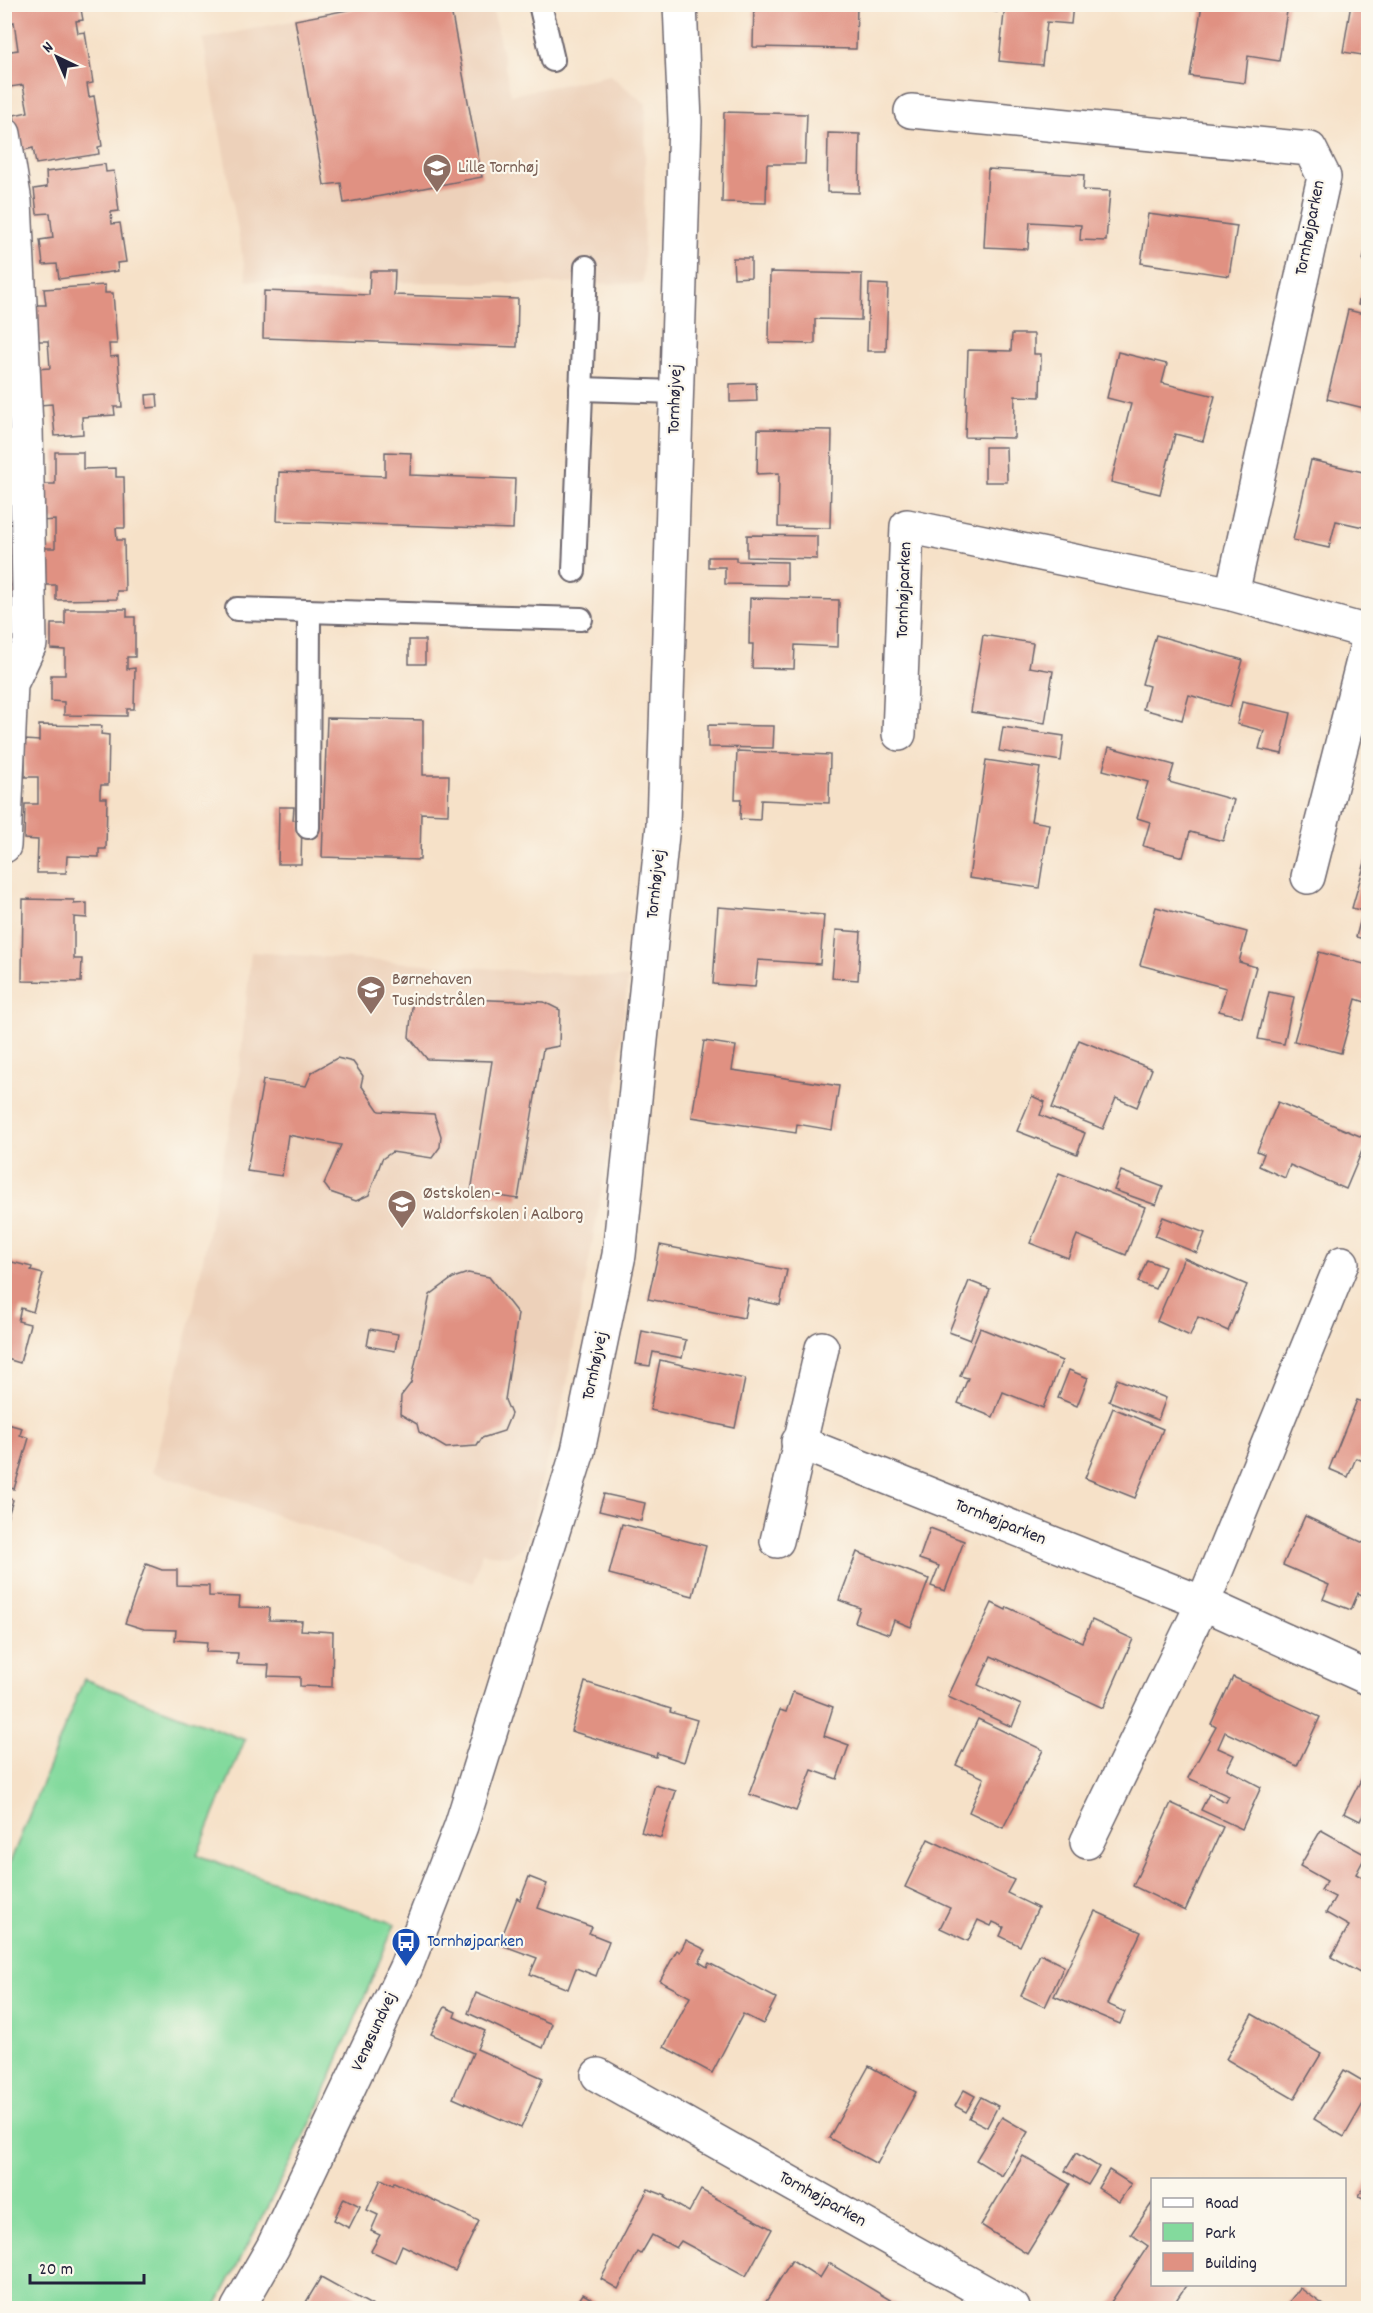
<svg xmlns="http://www.w3.org/2000/svg" width="1373" height="2313" font-family="Dekko,sans-serif">
  <rect width="100%" height="100%" fill="#fbf7ec"/>
  <filter id="ink" filterUnits="userSpaceOnUse"><feTurbulence type="fractalNoise" baseFrequency=".0167" numOctaves="2"/><feDisplacementMap in="SourceGraphic" scale="12" xChannelSelector="R" yChannelSelector="G"/><feConvolveMatrix kernelMatrix="1 2 1 2 8 2 1 2 1" color-interpolation-filters="sRGB"/></filter>
  <filter id="wash" filterUnits="userSpaceOnUse"><feTurbulence type="fractalNoise" baseFrequency=".008" numOctaves="4" result="noise"/><feDisplacementMap in="SourceGraphic" scale="24" xChannelSelector="R" yChannelSelector="G"/><feGaussianBlur stdDeviation="1.35" result="paint"/><feColorMatrix in="noise" values="0 0 0 0 0 0 0 0 0 0 0 0 0 0 0 0 0 1.4 0 .05"/><feComposite in="paint" operator="in"/></filter>
  <g filter="url(#wash)">
    <rect width="100%" height="100%" fill="#f6e1c8"/>
    <!-- built -->
    <g fill="#edd1ba">
      <polygon points="371,5 492,5 511,95 610,75 646,104 643,284 247,281 203,39"/>
      <polygon points="251,952 628,978 610,1143 566,1391 524,1547 508,1556 482,1553 473,1583 152,1472 192,1315 239,1077"/>
    </g>
    <!-- green -->
    <polygon fill="#83da9d" stroke="#527e6c" stroke-width="1.5" points="84,1679 245,1740 197,1855 395,1924 315,2115 215,2308 5,2308 5,1875"/>
    <g id="blocks">
      <!-- building -->
      <g fill="#e09182">
        <polygon points="4,4 80,4 83,20 76,21 78,33 85,32 93,83 87,84 89,97 94,96 102,146 98,147 99,154 36,164 33,148 20,151 14,115 28,112 23,85 10,87 4,52 18,50 14,22 4,24"/>
        <polygon points="379,4 450,4 482,177 344,203 341,183 324,185 295,20"/>
        <polygon points="754,4 857,4 856,49 753,47"/>
        <polygon points="965,4 998,4 997,12 965,7"/>
        <polygon points="1005,4 1073,4 1071,24 1047,22 1042,65 999,61"/>
        <polygon points="1351,4 1368,5 1362,55 1343,52"/>
        <polygon points="1202,5 1288,5 1279,61 1248,56 1245,83 1190,76"/>
        <polygon points="724,112 807,114 805,164 767,164 766,203 722,202"/>
        <polygon points="828,133 860,134 859,193 827,192"/>
        <polygon points="105,164 106,172 114,171 119,211 111,212 112,224 120,223 126,262 117,263 118,271 59,279 57,264 43,265 40,240 53,238 50,213 37,214 34,189 47,187 46,172"/>
        <polygon points="988,169 1084,175 1083,190 1110,191 1106,241 1080,240 1081,225 1030,222 1028,249 984,247"/>
        <polygon points="1148,214 1237,226 1229,276 1141,263"/>
        <polygon points="1367,240 1368,240 1368,262 1363,261"/>
        <polygon points="733,258 751,258 751,277 734,278"/>
        <polygon points="370,271 395,271 394,295 518,299 517,347 263,338 264,291 369,295"/>
        <polygon points="770,272 862,274 861,320 815,319 815,344 769,343"/>
        <polygon points="1364,281 1368,282 1368,307 1358,305"/>
        <polygon points="869,284 888,285 886,351 867,351"/>
        <polygon points="105,285 105,293 113,293 117,344 109,344 110,357 118,356 122,407 114,407 115,415 82,417 83,434 55,436 52,404 39,405 35,369 50,368 48,341 34,341 31,305 46,305 44,289"/>
        <polygon points="1348,310 1368,315 1368,409 1327,399"/>
        <polygon points="1012,334 1034,334 1034,354 1041,354 1040,397 1015,396 1014,438 965,437 968,350 1011,351"/>
        <polygon points="1118,352 1167,364 1162,383 1215,396 1203,441 1175,434 1160,494 1111,482 1131,404 1107,398"/>
        <polygon points="756,383 757,401 730,402 730,384"/>
        <polygon points="157,394 158,407 147,408 146,395"/>
        <polygon points="758,429 832,430 830,528 778,527 779,473 757,474"/>
        <polygon points="985,447 1006,447 1007,482 985,482"/>
        <polygon points="1368,450 1368,528 1336,521 1329,548 1293,540 1311,460 1363,472"/>
        <polygon points="55,452 83,452 83,469 116,468 116,477 124,477 125,528 116,528 117,540 124,540 125,591 117,591 117,599 56,600 56,585 42,585 41,548 55,548 55,520 41,521 41,484 55,484"/>
        <polygon points="385,452 411,453 410,475 515,479 513,529 277,521 279,472 385,476"/>
        <rect x="4" y="522" width="13" height="35"/>
        <polygon points="747,535 817,536 817,559 747,557"/>
        <polygon points="708,557 736,557 736,561 787,562 787,585 725,584 725,567 708,567"/>
        <polygon points="4,585 17,586 17,622 4,621"/>
        <polygon points="750,598 839,600 838,647 795,645 794,669 752,668 753,644 749,644"/>
        <polygon points="65,609 127,609 127,617 135,617 135,657 127,657 127,669 135,668 134,709 127,709 127,716 64,715 64,702 51,701 51,675 65,675 65,650 51,649 51,624 65,624"/>
        <polygon points="983,635 1033,643 1029,667 1053,671 1045,723 971,712"/>
        <polygon points="1156,635 1243,660 1230,707 1189,695 1182,720 1143,709 1149,686 1142,684"/>
        <rect x="409" y="640" width="16" height="24"/>
        <polygon points="1242,702 1291,713 1282,754 1259,749 1264,731 1237,724"/>
        <polygon points="327,718 423,720 423,775 449,775 448,814 421,813 420,860 322,857"/>
        <polygon points="39,725 102,726 101,734 109,735 108,785 101,785 100,791 100,798 107,798 106,849 99,849 99,857 67,856 66,873 37,873 38,840 24,839 25,804 38,804 38,777 25,777 25,740 39,741"/>
        <polygon points="708,725 774,726 773,748 708,747"/>
        <polygon points="1003,727 1064,736 1061,761 999,751"/>
        <polygon points="1109,747 1174,765 1169,782 1234,800 1223,841 1190,832 1183,857 1143,846 1150,822 1137,818 1148,782 1103,770"/>
        <polygon points="737,751 830,755 829,803 761,800 760,820 740,819 741,799 735,799"/>
        <polygon points="986,760 1040,768 1031,821 1049,824 1039,888 969,878"/>
        <polygon points="279,807 294,807 293,820 302,821 301,864 278,864"/>
        <polygon points="1368,852 1368,940 1356,937 1363,911 1352,908"/>
        <polygon points="23,899 74,900 74,904 87,903 87,918 74,917 74,959 82,959 81,982 22,981"/>
        <polygon points="718,907 824,915 820,964 758,960 755,987 713,984"/>
        <polygon points="1156,907 1247,932 1239,962 1256,967 1242,1017 1219,1011 1226,988 1140,965"/>
        <polygon points="836,930 861,932 858,980 832,978"/>
        <polygon points="1319,952 1368,965 1368,1003 1356,999 1341,1053 1294,1041"/>
        <polygon points="1269,992 1294,997 1284,1044 1258,1039"/>
        <polygon points="413,997 544,1002 560,1010 559,1046 543,1049 518,1199 471,1192 492,1061 427,1059 409,1037"/>
        <polygon points="1079,1040 1152,1069 1137,1107 1116,1098 1103,1129 1052,1108"/>
        <polygon points="704,1041 736,1046 732,1070 839,1086 832,1130 797,1124 796,1133 692,1117"/>
        <polygon points="337,1058 353,1062 363,1076 361,1085 379,1111 434,1114 441,1136 440,1147 432,1158 392,1152 382,1159 369,1195 356,1201 330,1192 324,1184 341,1145 288,1135 282,1176 247,1171 263,1080 306,1086 312,1072"/>
        <polygon points="1032,1096 1045,1102 1040,1115 1085,1133 1077,1154 1017,1131"/>
        <polygon points="1278,1102 1367,1139 1346,1189 1290,1165 1285,1178 1259,1166 1264,1154 1257,1151"/>
        <polygon points="1121,1171 1163,1187 1156,1205 1114,1190"/>
        <polygon points="1059,1173 1145,1207 1126,1255 1077,1235 1068,1258 1030,1243"/>
        <polygon points="1163,1217 1205,1233 1197,1253 1155,1236"/>
        <polygon points="660,1245 787,1270 780,1305 748,1298 744,1318 648,1299"/>
        <polygon points="1184,1258 1247,1285 1228,1331 1198,1317 1190,1336 1157,1321"/>
        <polygon points="4,1260 32,1267 31,1271 43,1274 33,1312 21,1308 18,1321 30,1324 20,1363 7,1359 5,1368"/>
        <polygon points="1147,1260 1165,1267 1155,1289 1138,1282"/>
        <polygon points="468,1273 489,1277 518,1314 505,1400 511,1414 504,1431 482,1438 477,1446 446,1448 419,1432 417,1424 400,1414 401,1396 411,1383 430,1295 453,1278"/>
        <polygon points="969,1281 990,1289 970,1340 949,1332"/>
        <polygon points="980,1328 1062,1361 1043,1408 1003,1392 993,1417 958,1403 968,1378 960,1376"/>
        <polygon points="370,1329 398,1334 395,1351 367,1346"/>
        <polygon points="642,1331 686,1340 682,1358 653,1352 650,1366 636,1364"/>
        <polygon points="660,1360 745,1379 735,1428 650,1410"/>
        <polygon points="1069,1370 1088,1378 1077,1406 1058,1398"/>
        <polygon points="1117,1379 1166,1398 1158,1420 1109,1401"/>
        <polygon points="1357,1400 1368,1404 1368,1463 1356,1458 1348,1477 1329,1469"/>
        <polygon points="1113,1408 1163,1429 1135,1498 1085,1478"/>
        <polygon points="4,1423 22,1428 20,1435 29,1438 14,1489 4,1486"/>
        <polygon points="604,1494 645,1503 641,1521 599,1511"/>
        <polygon points="4,1497 13,1500 5,1525 4,1525"/>
        <polygon points="1305,1516 1368,1545 1368,1598 1358,1593 1351,1610 1323,1599 1329,1585 1283,1565"/>
        <polygon points="622,1524 706,1546 693,1596 609,1574"/>
        <polygon points="930,1528 964,1541 945,1591 931,1586 939,1566 919,1559"/>
        <polygon points="857,1552 929,1579 911,1627 894,1620 889,1634 855,1622 860,1608 839,1600"/>
        <polygon points="146,1564 162,1570 177,1570 177,1585 209,1586 209,1596 240,1597 239,1607 270,1608 269,1620 302,1621 301,1630 333,1632 332,1687 300,1686 300,1677 268,1676 269,1665 237,1664 238,1653 206,1652 207,1642 175,1640 176,1630 144,1629 125,1623"/>
        <polygon points="992,1603 1006,1610 1007,1607 1082,1642 1092,1620 1133,1639 1103,1708 991,1656 978,1685 1021,1705 1012,1727 948,1697"/>
        <polygon points="1233,1677 1320,1717 1297,1766 1225,1732 1218,1748 1234,1755 1227,1769 1261,1787 1242,1829 1201,1810 1209,1794 1226,1802 1229,1796 1188,1778 1216,1727 1211,1724"/>
        <polygon points="585,1682 671,1709 670,1712 697,1720 684,1762 657,1753 656,1757 571,1731"/>
        <polygon points="793,1692 833,1707 824,1736 849,1745 837,1779 812,1770 796,1811 749,1794 780,1710 786,1712"/>
        <polygon points="978,1719 1043,1750 1003,1828 969,1812 984,1778 956,1765"/>
        <polygon points="1368,1766 1368,1804 1360,1821 1344,1813"/>
        <polygon points="655,1785 676,1791 661,1838 641,1832"/>
        <polygon points="1171,1803 1223,1827 1185,1911 1133,1886"/>
        <polygon points="1321,1830 1366,1855 1356,1874 1368,1881 1367,1977 1331,1957 1349,1926 1326,1913 1335,1897 1321,1890 1327,1881 1300,1866"/>
        <polygon points="928,1839 1014,1880 1007,1893 1038,1908 1020,1946 1000,1936 1004,1927 993,1922 991,1926 978,1920 968,1941 940,1928 950,1908 905,1887"/>
        <polygon points="529,1877 547,1884 538,1908 592,1927 589,1933 609,1941 596,1976 576,1968 568,1989 530,1974 537,1958 499,1944 517,1898 520,1900"/>
        <polygon points="1095,1911 1141,1932 1107,2004 1125,2012 1120,2024 1054,1996"/>
        <polygon points="686,1940 706,1950 699,1962 707,1967 709,1963 776,1998 763,2024 743,2014 712,2073 664,2047 690,1997 660,1981 677,1950 680,1952"/>
        <polygon points="1040,1954 1064,1966 1045,2007 1021,1996"/>
        <polygon points="476,1993 552,2024 543,2048 468,2013"/>
        <polygon points="445,2007 456,2012 454,2017 485,2031 477,2049 543,2078 521,2128 453,2098 473,2053 431,2034"/>
        <polygon points="1252,2014 1321,2054 1294,2099 1226,2059"/>
        <polygon points="869,2066 916,2092 877,2164 829,2138"/>
        <polygon points="1344,2070 1368,2084 1368,2095 1344,2137 1314,2119"/>
        <polygon points="964,2090 975,2096 966,2112 955,2106"/>
        <polygon points="981,2097 998,2106 987,2127 969,2118"/>
        <polygon points="1002,2117 1028,2132 1002,2176 976,2160"/>
        <polygon points="1076,2153 1099,2167 1088,2185 1065,2171"/>
        <polygon points="1023,2156 1070,2184 1027,2254 981,2225"/>
        <polygon points="1109,2170 1131,2184 1119,2202 1098,2188"/>
        <polygon points="381,2179 393,2185 394,2182 479,2221 455,2271 402,2245 395,2262 371,2251 380,2235 371,2231 378,2215 367,2210"/>
        <polygon points="1368,2180 1368,2201 1359,2196"/>
        <polygon points="648,2189 666,2196 665,2198 689,2212 701,2190 772,2229 746,2276 681,2241 676,2248 652,2235 641,2254 638,2252 618,2289 601,2279"/>
        <polygon points="344,2198 360,2206 349,2228 334,2220"/>
        <polygon points="1152,2203 1152,2284 1187,2284 1171,2308 1107,2308 1148,2246 1131,2234"/>
        <polygon points="792,2260 820,2278 829,2263 900,2306 898,2308 762,2308"/>
        <polygon points="321,2277 375,2307 317,2308 306,2302"/>
        <polygon points="1300,2288 1328,2308 1284,2308"/>
        <polygon points="583,2294 607,2308 574,2308"/>
      </g>
    </g>
  </g>
  <g filter="url(#ink)">
    <use href="#blocks" fill-opacity="0" stroke="#6c656c" stroke-width="1.5"/>
    <g fill="none" stroke-linecap="round" stroke-linejoin="round">
      <!-- service casing -->
      <g stroke="#6c656c" stroke-width="26">
        <g id="service">
          <polyline points="540,4 553,60"/>
          <polyline points="581,389 677,392"/>
          <polyline points="574,571 586,267"/>
          <polyline points="237,609 581,619"/>
          <polyline points="308,827 309,613"/>
        </g>
      </g>
      <!-- minor casing -->
      <g stroke="#6c656c" stroke-width="36">
        <g id="minor">
          <polyline points="911,111 1310,149 1324,177 1232,594"/>
          <polyline points="4,134 15,202 26,427 30,644 11,684 4,846"/>
          <polyline points="899,734 907,526 1232,594 1368,632"/>
          <polyline points="1308,877 1368,641"/>
          <polyline points="798,1442 1203,1603 1368,1678"/>
          <polyline points="777,1541 822,1348"/>
          <polyline points="1087,1842 1203,1603 1342,1263"/>
          <polyline points="598,2075 1013,2308"/>
          <polyline points="238,2308 273,2247 406,1967 461,1826 578,1451 619,1255 663,825 685,121 680,4"/>
        </g>
      </g>
      <!-- service -->
      <use href="#service" stroke="#fff" stroke-width="22"/>
      <!-- minor -->
      <use href="#minor" stroke="#fff" stroke-width="33"/>
    </g>
  </g>
  <!-- icons -->
  <defs>
    <g id="school-pin" transform="scale(1.5)"><path d="M0 17L-7.5 6A9.5 9.5 0 1 1 7.5 6Z" fill="#8d6e63" stroke="#fbf7ec"/><path d="M0-5L7-2L0 1L-7-2ZM-4 1L0 2.5L4 1V4Q0 6-4 4Z" fill="#fff"/></g>
    <g id="bus-pin" transform="scale(1.5)"><path d="M0 17L-7.5 6A9.5 9.5 0 1 1 7.5 6Z" fill="#1a4fb4" stroke="#fbf7ec"/><path d="M-5-6H5V4H4V6H2V4H-2V6H-4V4H-5ZM-3.5-4V0h7V-4ZM-3.5 1.2v1.5H-2V1.2ZM2 1.2v1.5H3.5V1.2Z" fill="#fff"/></g>
  </defs>
  <g fill-rule="evenodd">
    <use href="#school-pin" x="437" y="168"/>
    <use href="#school-pin" x="371" y="990"/>
    <use href="#school-pin" x="402" y="1204"/>
    <use href="#bus-pin" x="406" y="1942"/>
  </g>
  <g text-anchor="middle" dominant-baseline="central" stroke-width="4.5" stroke-linejoin="round" paint-order="stroke">
    <!-- education labels -->
    <g font-size="18" fill="#785e54" stroke="#fbf7ec" text-anchor="start">
      <text x="458" y="168">Lille Tornhøj</text>
      <text x="392" y="980">Børnehaven<tspan x="392" dy="21">Tusindstrålen</tspan></text>
      <text x="423" y="1194">Østskolen -<tspan x="423" dy="21">Waldorfskolen i Aalborg</tspan></text>
    </g>
    <!-- street labels -->
    <g font-size="18" fill="#22223b" stroke="#fbf7ec">
      <text transform="translate(1311 228) rotate(-79)">Tornhøjparken</text>
      <text transform="translate(676 399) rotate(-88)">Tornhøjvej</text>
      <text transform="translate(905 590) rotate(-88)">Tornhøjparken</text>
      <text transform="translate(657 884) rotate(-84)">Tornhøjvej</text>
      <text transform="translate(596 1366) rotate(-78)">Tornhøjvej</text>
      <text transform="translate(1000 1523) rotate(22)">Tornhøjparken</text>
      <text transform="translate(375 2032) rotate(-65)">Venøsundvej</text>
      <text transform="translate(822 2200) rotate(29)">Tornhøjparken</text>
    </g>
    <!-- transit labels -->
    <g font-size="18" fill="#164399" stroke="#fbf7ec" text-anchor="start">
      <text x="427" y="1942">Tornhøjparken</text>
    </g>
  </g>
  <!-- margin -->
  <rect width="1373" height="2313" fill="none" stroke="#fbf7ec" stroke-width="24"/>
  <!-- legend -->
  <rect x="1151" y="2178" width="195" height="108" fill="#fbf7ec" stroke="#a4a2a5" stroke-width="1.5"/>
  <rect x="1163" y="2198" width="30" height="9" fill="#ffffff" stroke="#a4a2a5" stroke-width="1.5"/>
  <text x="1205" y="2208" font-size="18" fill="#22223b">Road</text>
  <rect x="1163" y="2223" width="30" height="18" fill="#83da9d" stroke="#a4a2a5" stroke-width="1.5"/>
  <text x="1205" y="2238" font-size="18" fill="#22223b">Park</text>
  <rect x="1163" y="2253" width="30" height="18" fill="#e09182" stroke="#a4a2a5" stroke-width="1.5"/>
  <text x="1205" y="2268" font-size="18" fill="#22223b">Building</text>
  <!-- north arrow -->
  <g transform="translate(57 57) rotate(316)" stroke="#fbf7ec" stroke-width="4.5" paint-order="stroke">
  <path d="M0-4.5L10 22L0 15L-10 22Z" fill="#22223b"/>
  <text y="-9" font-size="16" font-weight="bold" text-anchor="middle" fill="#22223b">N</text>
  </g>
  <!-- scale -->
  <path d="M30 2274v9h114v-9" fill="none" stroke="#22223b" stroke-width="3"/>
  <text x="39" y="2274" font-size="18" fill="#22223b" stroke="#fbf7ec" stroke-width="4.5" paint-order="stroke">20 m</text>
</svg>
